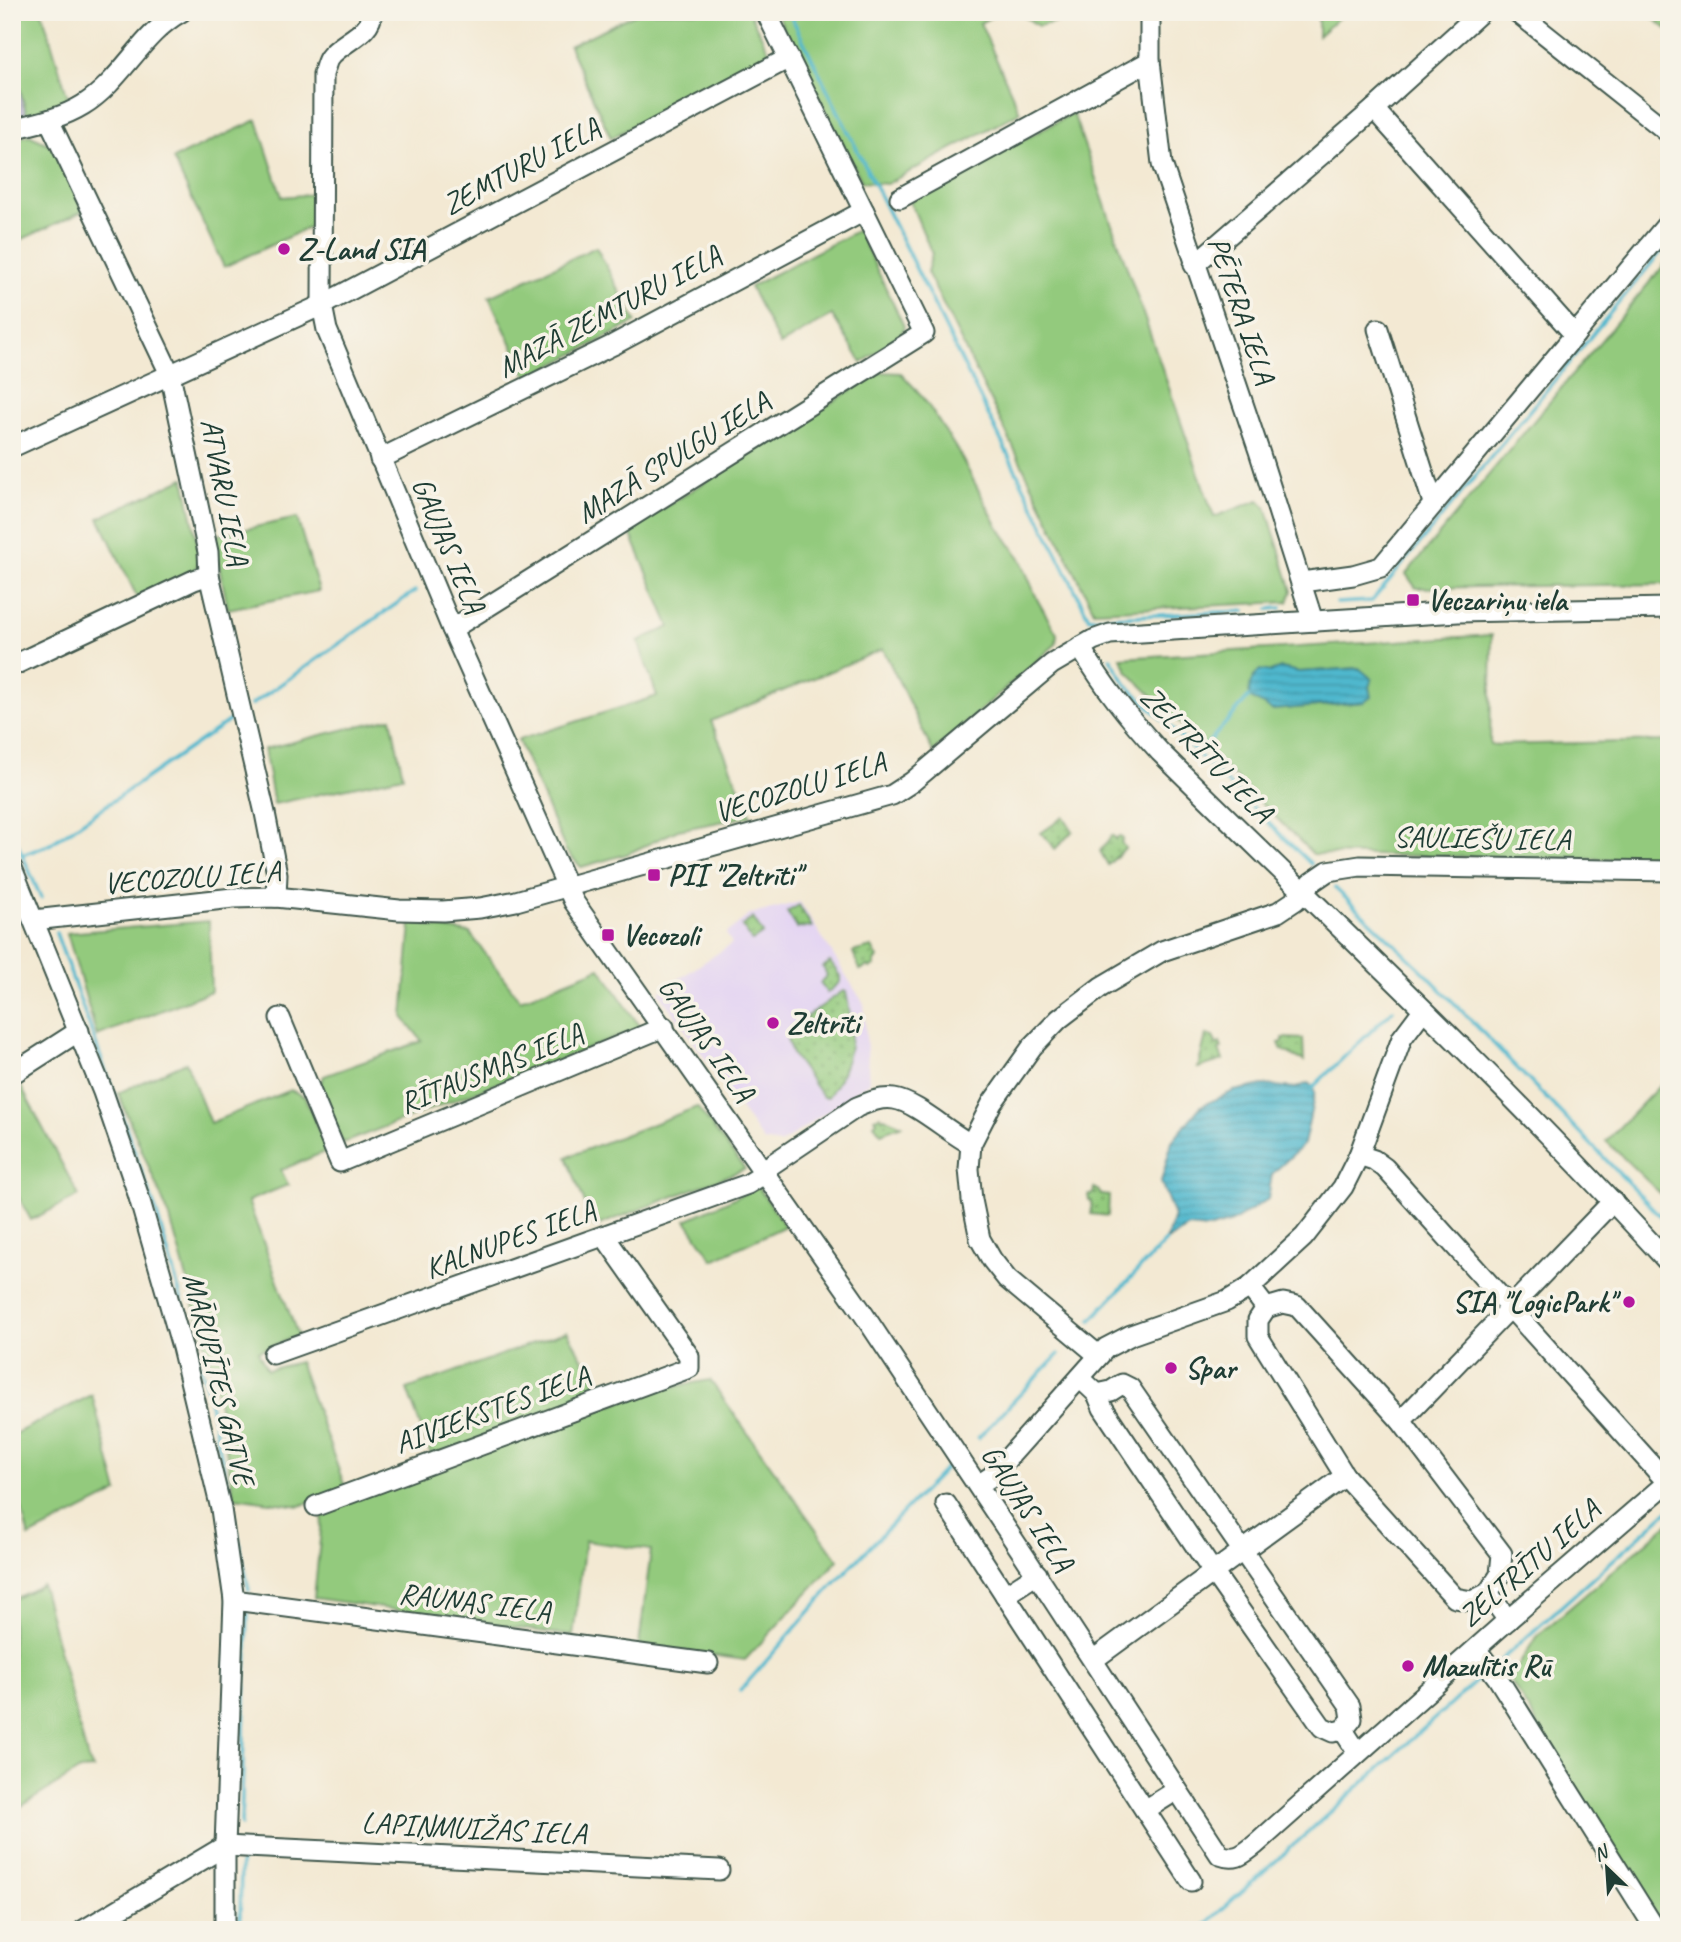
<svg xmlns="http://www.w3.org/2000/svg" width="1681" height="1942" font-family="Caveat,sans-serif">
  <defs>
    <pattern id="industrial-grid" width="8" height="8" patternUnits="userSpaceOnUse" patternTransform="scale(1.75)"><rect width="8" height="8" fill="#c6c0da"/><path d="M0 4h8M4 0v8" fill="none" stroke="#a09db2"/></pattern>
    <pattern id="park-dots" width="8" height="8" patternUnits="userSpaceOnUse" patternTransform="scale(1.75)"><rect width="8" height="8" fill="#93ca7d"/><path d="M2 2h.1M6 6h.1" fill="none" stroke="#77a567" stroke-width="1.8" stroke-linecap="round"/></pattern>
    <pattern id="water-rules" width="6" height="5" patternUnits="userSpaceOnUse" patternTransform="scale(1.75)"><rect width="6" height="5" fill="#50b8ce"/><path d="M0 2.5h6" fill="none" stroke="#4297a8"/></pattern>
  </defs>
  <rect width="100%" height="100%" fill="#f7f3e8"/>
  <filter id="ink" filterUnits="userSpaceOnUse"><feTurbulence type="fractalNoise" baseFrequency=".0143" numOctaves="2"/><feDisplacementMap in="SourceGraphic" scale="14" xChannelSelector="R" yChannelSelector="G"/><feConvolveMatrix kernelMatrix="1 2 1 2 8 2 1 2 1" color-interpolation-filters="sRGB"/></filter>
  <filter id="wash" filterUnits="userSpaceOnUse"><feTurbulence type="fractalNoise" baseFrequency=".00686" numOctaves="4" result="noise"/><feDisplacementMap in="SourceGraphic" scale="28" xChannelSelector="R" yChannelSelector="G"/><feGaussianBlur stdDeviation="1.57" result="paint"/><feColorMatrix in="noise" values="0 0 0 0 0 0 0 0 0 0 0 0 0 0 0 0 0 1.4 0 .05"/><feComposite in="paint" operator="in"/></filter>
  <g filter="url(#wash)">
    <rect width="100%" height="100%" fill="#f3e9d3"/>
    <!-- built -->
    <polygon fill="#e3d3f3" points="800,902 864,1004 869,1083 780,1144 763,1141 659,992 730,945 732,943 726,934 749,915"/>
    <!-- industrial -->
    <polygon fill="url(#industrial-grid)" points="12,57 28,120 12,123"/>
    <!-- grass -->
    <g fill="#93ca7d" stroke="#598458" stroke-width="2" fill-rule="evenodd">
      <polygon points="12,12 42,12 70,104 28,120 12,57"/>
      <polygon points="639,12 749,12 770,53 611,138 569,46"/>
      <polygon points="776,12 1000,12 980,23 1020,112 887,184 862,182"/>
      <polygon points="1018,12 1078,12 1078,17 1038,26"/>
      <polygon points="1318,12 1345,12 1318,36"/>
      <polygon points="1645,12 1669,12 1669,31"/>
      <polygon points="1073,113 1214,517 1259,500 1266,507 1292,591 1288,602 1094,611 927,272 932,254 910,201"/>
      <polygon points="257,120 282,197 314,194 314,225 224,267 173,159"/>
      <polygon points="29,135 55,147 83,211 12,244 12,140"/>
      <polygon points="858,230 904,326 902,333 862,363 832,315 780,345 750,287"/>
      <polygon points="596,247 636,322 528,378 489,297"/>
      <polygon points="1669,259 1669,584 1416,588 1406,574"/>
      <polygon points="880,372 901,373 923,397 959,453 997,525 1020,558 1038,601 1057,634 1056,644 933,752 883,649 711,721 751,816 678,830 627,854 581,867 566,851 518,740 657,696 638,641 670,627 629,530"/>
      <polygon points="184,478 200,556 194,573 137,597 99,518"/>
      <polygon points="297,518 319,591 228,609 213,536"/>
      <path d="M1492,635L1490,745L1669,741V860L1313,854L1128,672L1121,658ZM1281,668L1299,672L1359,668L1369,687L1370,697L1364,702L1272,710L1271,672Z"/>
      <polygon points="391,718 403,776 274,804 264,749"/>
      <polygon points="209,921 211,991 97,1036 67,933"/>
      <polygon points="411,923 470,933 520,1000 600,968 641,1028 343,1143 318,1088 324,1076 422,1041 403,1017"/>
      <polygon points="186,1062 210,1123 291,1090 305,1097 327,1151 281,1170 288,1185 248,1201 298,1336 258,1351 267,1370 299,1362 345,1487 300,1506 234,1497 214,1376 170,1218 118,1093"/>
      <polygon points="1669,1076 1669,1202 1606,1141"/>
      <polygon points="19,1083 79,1196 31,1220 12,1185 12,1088"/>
      <polygon points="697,1107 745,1169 594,1227 567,1157"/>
      <polygon points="758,1187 785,1226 713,1260 686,1220"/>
      <polygon points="567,1331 604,1397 432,1458 407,1389"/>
      <polygon points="710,1380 838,1560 745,1660 639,1645 651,1550 585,1541 573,1636 314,1598 323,1510 648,1391"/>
      <polygon points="92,1395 118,1492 29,1537 12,1473 12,1435"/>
      <polygon points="1669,1523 1669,1930 1665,1930 1510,1680 1536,1637"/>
      <polygon points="42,1585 88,1760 93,1769 80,1770 12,1812 12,1600"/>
    </g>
    <!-- park -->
    <g fill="url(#park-dots)" stroke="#598458" stroke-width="2">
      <polygon points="1064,817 1073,831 1055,849 1041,833"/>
      <polygon points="1112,835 1116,839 1119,836 1123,839 1121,842 1125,848 1108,865 1100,851"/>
      <polygon points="799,905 812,927 797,928 787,912"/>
      <polygon points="753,918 763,934 752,941 742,926"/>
      <polygon points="872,947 878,958 874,962 875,966 870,968 868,966 860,970 853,952"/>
      <polygon points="830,962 840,976 840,982 827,993 820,983 827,975 823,967"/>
      <path d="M843,991L846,992C855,1035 853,1061 828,1097H823L792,1054L787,1039L791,1028Z"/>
      <polygon points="1206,1035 1213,1037 1217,1045 1220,1043 1222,1048 1219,1050 1223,1060 1198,1068"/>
      <polygon points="1283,1038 1303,1039 1304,1061 1282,1050 1279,1043 1283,1042"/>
      <polygon points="881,1116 882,1118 886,1118 902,1125 881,1133 874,1124 877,1121 875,1118"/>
      <polygon points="1094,1188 1099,1191 1101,1195 1109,1196 1108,1216 1091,1214 1092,1201 1089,1200 1088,1195 1093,1194"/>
    </g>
    <!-- water -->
    <g fill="url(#water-rules)" stroke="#387a81" stroke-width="2">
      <path d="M1281,668L1299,672L1359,668L1372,679L1369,687L1371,697L1364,702L1272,710L1249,697C1249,685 1251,678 1260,670L1271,672Z"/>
      <polygon points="1309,1083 1315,1092 1304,1144 1272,1174 1268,1199 1232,1222 1207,1229 1189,1227 1166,1241 1174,1216 1161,1182 1172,1141 1201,1106 1234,1091 1263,1085 1296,1088"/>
    </g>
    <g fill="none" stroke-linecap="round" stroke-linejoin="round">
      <!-- stream -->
      <g stroke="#50b8ce" stroke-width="3.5">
        <polyline points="789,12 1089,618 1245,611"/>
        <polyline points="1337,603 1372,601 1669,242"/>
        <polyline points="1269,609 1281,608"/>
        <polyline points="1110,658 1126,684 1311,864"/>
        <polyline points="251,705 415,591"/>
        <polyline points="1199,753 1249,697"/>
        <polyline points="12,831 41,898"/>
        <polyline points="22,855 49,845 233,718"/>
        <polyline points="1335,888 1427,975 1669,1225"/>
        <polyline points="56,933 156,1211 207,1389 249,1590"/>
        <polyline points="1312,1088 1393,1010"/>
        <polyline points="1091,1320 1166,1241"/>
        <polyline points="978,1438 1059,1354"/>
        <polyline points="1500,1661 1669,1510"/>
        <polyline points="740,1691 831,1587 948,1466"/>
        <polyline points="241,1825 248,1612"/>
        <polyline points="240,1930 241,1857"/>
        <polyline points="1199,1930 1482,1676"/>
      </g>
    </g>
  </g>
  <g filter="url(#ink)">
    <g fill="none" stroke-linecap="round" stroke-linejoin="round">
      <!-- minor casing -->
      <g stroke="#3f574c" stroke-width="23">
        <g id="minor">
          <path d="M372,12C372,34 340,42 329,58C326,62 325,70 323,74L322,305L327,330L452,629L574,902L862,1312L1025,1557L1220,1855C1236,1861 1242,1855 1255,1845L1508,1620L1669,1481"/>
          <polyline points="1150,12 1150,61 1162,164 1259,451 1313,621"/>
          <polyline points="1517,12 1669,133"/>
          <polyline points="1374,109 1575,335"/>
          <polyline points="49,120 170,374 208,552 209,575 265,813 277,874 276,897"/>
          <path d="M12,129C37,123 62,118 83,105C122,81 141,34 181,12"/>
          <polyline points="900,198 1150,61"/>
          <polyline points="1194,265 1374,109 1481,12"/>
          <polyline points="1378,329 1433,503"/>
          <polyline points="12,447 322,305 789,58"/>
          <polyline points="380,459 613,345 864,211"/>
          <polyline points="1302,582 1353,575 1381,567 1669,222"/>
          <polyline points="452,629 924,333 766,12"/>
          <path d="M1080,647C1105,688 1127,716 1160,752C1331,921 1508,1085 1669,1263"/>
          <polyline points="12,666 194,580 209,575"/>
          <polyline points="12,868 103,1092 138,1194 182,1347 221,1509 234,1600 225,1846 225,1930"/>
          <polyline points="34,920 233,898 276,897 399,910 443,911 480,908 516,901 892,795 912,782 1052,664 1093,640 1110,634 1458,612 1669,608"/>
          <polyline points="280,1018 340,1162 664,1027"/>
          <polyline points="12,1074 79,1031"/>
          <polyline points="1359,1155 1374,1160 1385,1168 1667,1482"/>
          <path d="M762,1171L857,1107C869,1102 881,1097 894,1099C916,1102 949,1133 971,1144"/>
          <polyline points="1250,1287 1266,1308 1283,1303 1297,1306 1401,1421 1502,1554 1500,1575 1488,1593 1508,1620"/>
          <polyline points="1266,1308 1258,1320 1258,1336 1345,1476 1455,1598 1472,1601 1488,1593"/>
          <polyline points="273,1354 748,1184 764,1174"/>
          <polyline points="1098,1355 1007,1279 992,1260 980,1239 972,1200 969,1169 971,1144 992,1103 1032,1047 1059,1019 1101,987 1162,951 1278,912 1296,900 1312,882 1328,871 1360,866 1669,871"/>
          <polyline points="1080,1378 1097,1394 1103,1408 1213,1572 1322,1727 1333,1732 1343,1730 1358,1753"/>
          <polyline points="1097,1394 1111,1391 1122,1384 1130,1388 1350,1706 1352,1719 1343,1730"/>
          <polyline points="1401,1421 1613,1201"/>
          <polyline points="978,1485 992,1476 1106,1348 1131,1335 1227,1301 1250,1287 1304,1237 1343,1187 1359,1155 1402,1038 1423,1010"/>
          <polyline points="946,1504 1191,1881"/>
          <polyline points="316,1506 689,1368 689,1356 605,1237"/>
          <polyline points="1005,1595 1037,1574"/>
          <polyline points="234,1600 708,1663"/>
          <polyline points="1476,1649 1497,1677 1656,1930"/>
          <polyline points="1093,1660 1345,1476"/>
          <polyline points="1145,1810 1177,1790"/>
          <polyline points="84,1930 225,1846 719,1870"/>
        </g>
      </g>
      <!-- minor -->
      <use href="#minor" stroke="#fff" stroke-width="19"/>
    </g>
  </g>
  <!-- markers -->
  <g fill="#b5179e" stroke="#f7f3e8" stroke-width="2.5">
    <circle cx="284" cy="249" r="7"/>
    <rect x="1406" y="593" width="14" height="14" rx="3.5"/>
    <rect x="647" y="868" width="14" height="14" rx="3.5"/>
    <rect x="601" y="928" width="14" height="14" rx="3.5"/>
    <circle cx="773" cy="1023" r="7"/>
    <circle cx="1629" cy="1302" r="7"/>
    <circle cx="1171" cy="1368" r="7"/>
    <circle cx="1408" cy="1666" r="7"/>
  </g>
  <g text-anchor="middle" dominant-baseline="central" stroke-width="7" stroke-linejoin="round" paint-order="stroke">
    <!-- street labels -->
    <g font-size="30" fill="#1f3d34" stroke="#f7f3e8">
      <text transform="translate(521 166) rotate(-28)">ZEMTURU IELA</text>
      <text transform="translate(1242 310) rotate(71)">PĒTERA IELA</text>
      <text transform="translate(609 311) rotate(-28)">MAZĀ ZEMTURU IELA</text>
      <text transform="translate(673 457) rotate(-32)">MAZĀ SPULGU IELA</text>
      <text transform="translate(225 492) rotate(79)">ATVARU IELA</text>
      <text transform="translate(449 545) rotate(67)">GAUJAS IELA</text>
      <text transform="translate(1207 754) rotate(46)">ZELTRĪTU IELA</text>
      <text transform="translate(800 787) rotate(-17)">VECOZOLU IELA</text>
      <text transform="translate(1482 838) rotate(1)">SAULIEŠU IELA</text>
      <text transform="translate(192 877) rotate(-4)">VECOZOLU IELA</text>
      <text transform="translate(707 1039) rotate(55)">GAUJAS IELA</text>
      <text transform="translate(491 1068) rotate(-22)">RĪTAUSMAS IELA</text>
      <text transform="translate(510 1239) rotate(-20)">KALNUPES IELA</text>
      <text transform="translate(219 1379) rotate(76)">MĀRUPĪTES GATVE</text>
      <text transform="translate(492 1409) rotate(-20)">AIVIEKSTES IELA</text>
      <text transform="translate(1028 1508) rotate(57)">GAUJAS IELA</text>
      <text transform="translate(1529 1563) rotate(-41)">ZELTRĪTU IELA</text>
      <text transform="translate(475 1602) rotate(7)">RAUNAS IELA</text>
      <text transform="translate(474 1828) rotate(3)">LAPIŅMUIŽAS IELA</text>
    </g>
    <!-- poi labels -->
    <g font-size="30" font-weight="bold" fill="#1f3d34" stroke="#f7f3e8" text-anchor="start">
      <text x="298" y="249">Z-Land SIA</text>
      <text x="1427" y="600">Veczariņu iela</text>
      <text x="668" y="875">PII "Zeltrīti"</text>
      <text x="622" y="935">Vecozoli</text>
      <text x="787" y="1023">Zeltrīti</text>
      <text x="1615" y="1302" text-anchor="end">SIA "LogicPark"</text>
      <text x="1185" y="1368">Spar</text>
      <text x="1422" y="1666">Mazulītis Rū</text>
    </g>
  </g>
  <!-- margin -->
  <rect width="1681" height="1942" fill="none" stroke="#f7f3e8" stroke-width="42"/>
  <!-- north arrow -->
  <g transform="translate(1607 1868) rotate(335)" stroke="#f7f3e8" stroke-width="5" paint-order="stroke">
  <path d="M0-5L12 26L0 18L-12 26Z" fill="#1f3d34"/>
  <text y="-10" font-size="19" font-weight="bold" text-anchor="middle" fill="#1f3d34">N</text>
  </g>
</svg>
